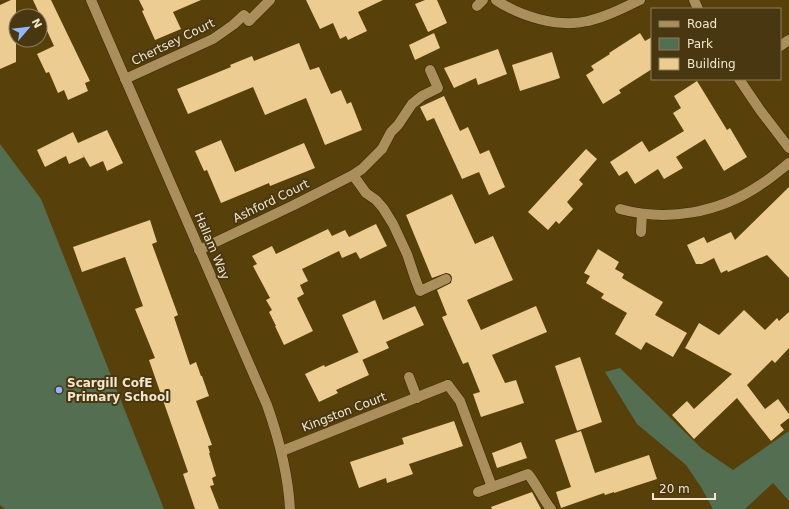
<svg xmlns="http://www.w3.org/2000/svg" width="789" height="509" font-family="'DejaVu Sans',sans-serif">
  <rect width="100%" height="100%" fill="#58400a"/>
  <!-- green -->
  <g fill="#546e52">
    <polygon points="0,144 41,199 164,509 5,509 0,505"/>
    <polygon points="620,368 701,448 733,470 789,431 789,501 773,483 745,509 713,509 701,487 686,465 637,424 605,372"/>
  </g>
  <!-- building -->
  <g fill="#eccc90">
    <polygon points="11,0 16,0 16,62 0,69 0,5"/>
    <polygon points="33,0 51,0 90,81 85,83 88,91 68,100 64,90 58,93 49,72 46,73 37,54 54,46"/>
    <polygon points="139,0 201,0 173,12 181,29 155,40 142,11 144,10"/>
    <polygon points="306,0 383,0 358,12 367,31 348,40 346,36 340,39 333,23 320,29"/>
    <polygon points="425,0 437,0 447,23 428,32 415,4"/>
    <polygon points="434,33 440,48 415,60 409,45"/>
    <polygon points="640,33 645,41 652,37 652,69 619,90 621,93 603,104 586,75 594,70 591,66 610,54 609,53"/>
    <polygon points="299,43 310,70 319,67 331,94 341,90 347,104 351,102 362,130 325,145 306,98 265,115 253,87 188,114 177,89 231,67 230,65 252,56 254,61"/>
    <polygon points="498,49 507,74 478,85 476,78 454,88 444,68"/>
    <polygon points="552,52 560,78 520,91 512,65"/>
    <polygon points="697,81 727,130 730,128 747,157 724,171 705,139 676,157 683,168 664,179 658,169 635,184 627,171 619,176 610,162 642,141 649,152 684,131 673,113 681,108 674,96"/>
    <polygon points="444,96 460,131 468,127 480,154 489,150 505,187 489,195 479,172 462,179 434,118 427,121 420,107"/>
    <polygon points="107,130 123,163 107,171 103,161 90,167 82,153 84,157 69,164 66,156 45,167 37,150 73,132 78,143"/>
    <polygon points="221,140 235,172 304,143 315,168 270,186 269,183 221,203 207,170 204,171 195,151"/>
    <polygon points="586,149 597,159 579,180 583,184 567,202 573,209 559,224 556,221 548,230 528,212"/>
    <polygon points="789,187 789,278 767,255 728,272 727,270 721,273 714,258 702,264 696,264 687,245 704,237 707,243 731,232 735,240"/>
    <polygon points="452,194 475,244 493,236 513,280 467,300 481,330 536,306 547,332 492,355 505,383 516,380 524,403 481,417 473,394 480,392 468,362 463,364 442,317 447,315 437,290 451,283 452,277 450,274 446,273 432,278 406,215"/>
    <polygon points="150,220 157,242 152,244 178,315 174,317 190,365 196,362 201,376 202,376 209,396 196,401 212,445 208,446 210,453 209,453 216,476 212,478 214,485 210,486 219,509 195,509 183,474 188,472 149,360 155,358 135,309 143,306 125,257 82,272 73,247"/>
    <polygon points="376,224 387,246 360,259 356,252 342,258 339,251 302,269 308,281 300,285 304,294 297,298 313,331 284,345 275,326 276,326 269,312 272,310 266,300 270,298 253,266 257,264 252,256 272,246 276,254 328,229 332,236 345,230 349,237"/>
    <polygon points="598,249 619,262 615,269 624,274 622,278 663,302 655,315 687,333 673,357 646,342 641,350 615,334 627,313 601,298 604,294 586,283 590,276 584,273"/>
    <polygon points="375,300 383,320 415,306 424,325 386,342 389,348 362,360 342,315"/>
    <polygon points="744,310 765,330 777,318 779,321 789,312 789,348 775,363 772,360 747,385 765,409 778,399 789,414 789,418 780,425 784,430 771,441 737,398 694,439 672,415 687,401 694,409 732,374 685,348 699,323 719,335"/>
    <polygon points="359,352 369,375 336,390 338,393 319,402 305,374 324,365 325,367"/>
    <polygon points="580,357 602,422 577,431 555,366"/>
    <polygon points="454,421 463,446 409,464 413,474 387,483 386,478 359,488 350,462 404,444 402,438"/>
    <polygon points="581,431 595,473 649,455 657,479 614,493 614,492 605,495 604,493 561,508 556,492 571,487 555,440"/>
    <polygon points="521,442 527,458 497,468 492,453"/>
    <polygon points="532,492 541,509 492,509 491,507"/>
  </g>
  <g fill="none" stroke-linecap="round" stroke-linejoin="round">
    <!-- service casing -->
    <g stroke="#392700" stroke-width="11">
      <g id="service">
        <polyline points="249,21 270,0"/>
        <polyline points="780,46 789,40"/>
        <polyline points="382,149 391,132 398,125 412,104 422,96 438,88 430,70"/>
        <polyline points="366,193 376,200 383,208 393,224 407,254 415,278 420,291 446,279"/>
        <polyline points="448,385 460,401 492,487"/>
        <path d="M478,492L528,474C537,485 542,498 551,509"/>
      </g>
    </g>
    <!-- minor casing -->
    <g stroke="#392700" stroke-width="11">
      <g id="minor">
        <path d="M496,0C521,17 559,28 588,21C607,17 623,8 640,0"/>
        <polyline points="694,0 698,9"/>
        <polyline points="477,6 483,0"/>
        <polyline points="125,79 213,39 233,25 244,15 249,21"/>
        <polyline points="739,79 760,110 789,148"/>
        <polyline points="353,175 366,193"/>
        <path d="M620,209C667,222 719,213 760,185C770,179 779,171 789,163"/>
        <polyline points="641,232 642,214"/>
        <polyline points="199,250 294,205 353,175 362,169 382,149"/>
        <polyline points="409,377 417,398"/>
        <polyline points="282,451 448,385"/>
      </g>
    </g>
    <!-- tertiary casing -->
    <g stroke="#392700" stroke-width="11">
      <path id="tertiary" d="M91,0L267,405C279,439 288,472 290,509"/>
    </g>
    <!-- service -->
    <use href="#service" stroke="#aa8f5d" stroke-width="10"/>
    <!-- minor -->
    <use href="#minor" stroke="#aa8f5d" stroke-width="10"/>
    <!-- tertiary -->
    <use href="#tertiary" stroke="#aa8f5d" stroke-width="10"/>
  </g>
  <!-- markers -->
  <circle fill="#92b7fd" stroke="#493711" stroke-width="1.5" cx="59" cy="390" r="4"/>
  <g text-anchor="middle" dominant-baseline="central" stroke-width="4" stroke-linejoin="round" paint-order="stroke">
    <!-- street labels -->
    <g font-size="12" fill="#f5e7cd" stroke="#493711">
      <text transform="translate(173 42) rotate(-26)">Chertsey Court</text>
      <text transform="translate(271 201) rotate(-26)">Ashford Court</text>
      <text transform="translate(212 246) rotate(67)">Hallam Way</text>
      <text transform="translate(344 412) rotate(-21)">Kingston Court</text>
    </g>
    <!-- poi labels -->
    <g font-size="12" font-weight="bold" fill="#f5e7cd" stroke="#493711" text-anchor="start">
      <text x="67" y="383">Scargill CofE<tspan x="67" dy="14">Primary School</tspan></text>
    </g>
  </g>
  <!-- legend -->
  <rect x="651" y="8" width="130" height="72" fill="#493711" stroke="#8e7d5c"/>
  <rect x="659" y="21" width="20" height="6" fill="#aa8f5d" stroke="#8e7d5c"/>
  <text x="687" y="28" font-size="12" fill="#f5e7cd">Road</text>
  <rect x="659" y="38" width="20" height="12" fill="#546e52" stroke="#8e7d5c"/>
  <text x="687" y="48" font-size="12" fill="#f5e7cd">Park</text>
  <rect x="659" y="58" width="20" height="12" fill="#eccc90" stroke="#8e7d5c"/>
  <text x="687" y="68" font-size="12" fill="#f5e7cd">Building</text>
  <!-- north arrow -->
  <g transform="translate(28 28) rotate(62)"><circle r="19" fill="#493711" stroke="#8e7d5c"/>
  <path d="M0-3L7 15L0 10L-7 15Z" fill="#92b7fd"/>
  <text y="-6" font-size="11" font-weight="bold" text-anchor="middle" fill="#f5e7cd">N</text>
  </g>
  <!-- scale -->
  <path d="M653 493v6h62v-6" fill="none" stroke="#f5e7cd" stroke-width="2"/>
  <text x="659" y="493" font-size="12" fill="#f5e7cd" stroke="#493711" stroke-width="3" paint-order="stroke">20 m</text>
</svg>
